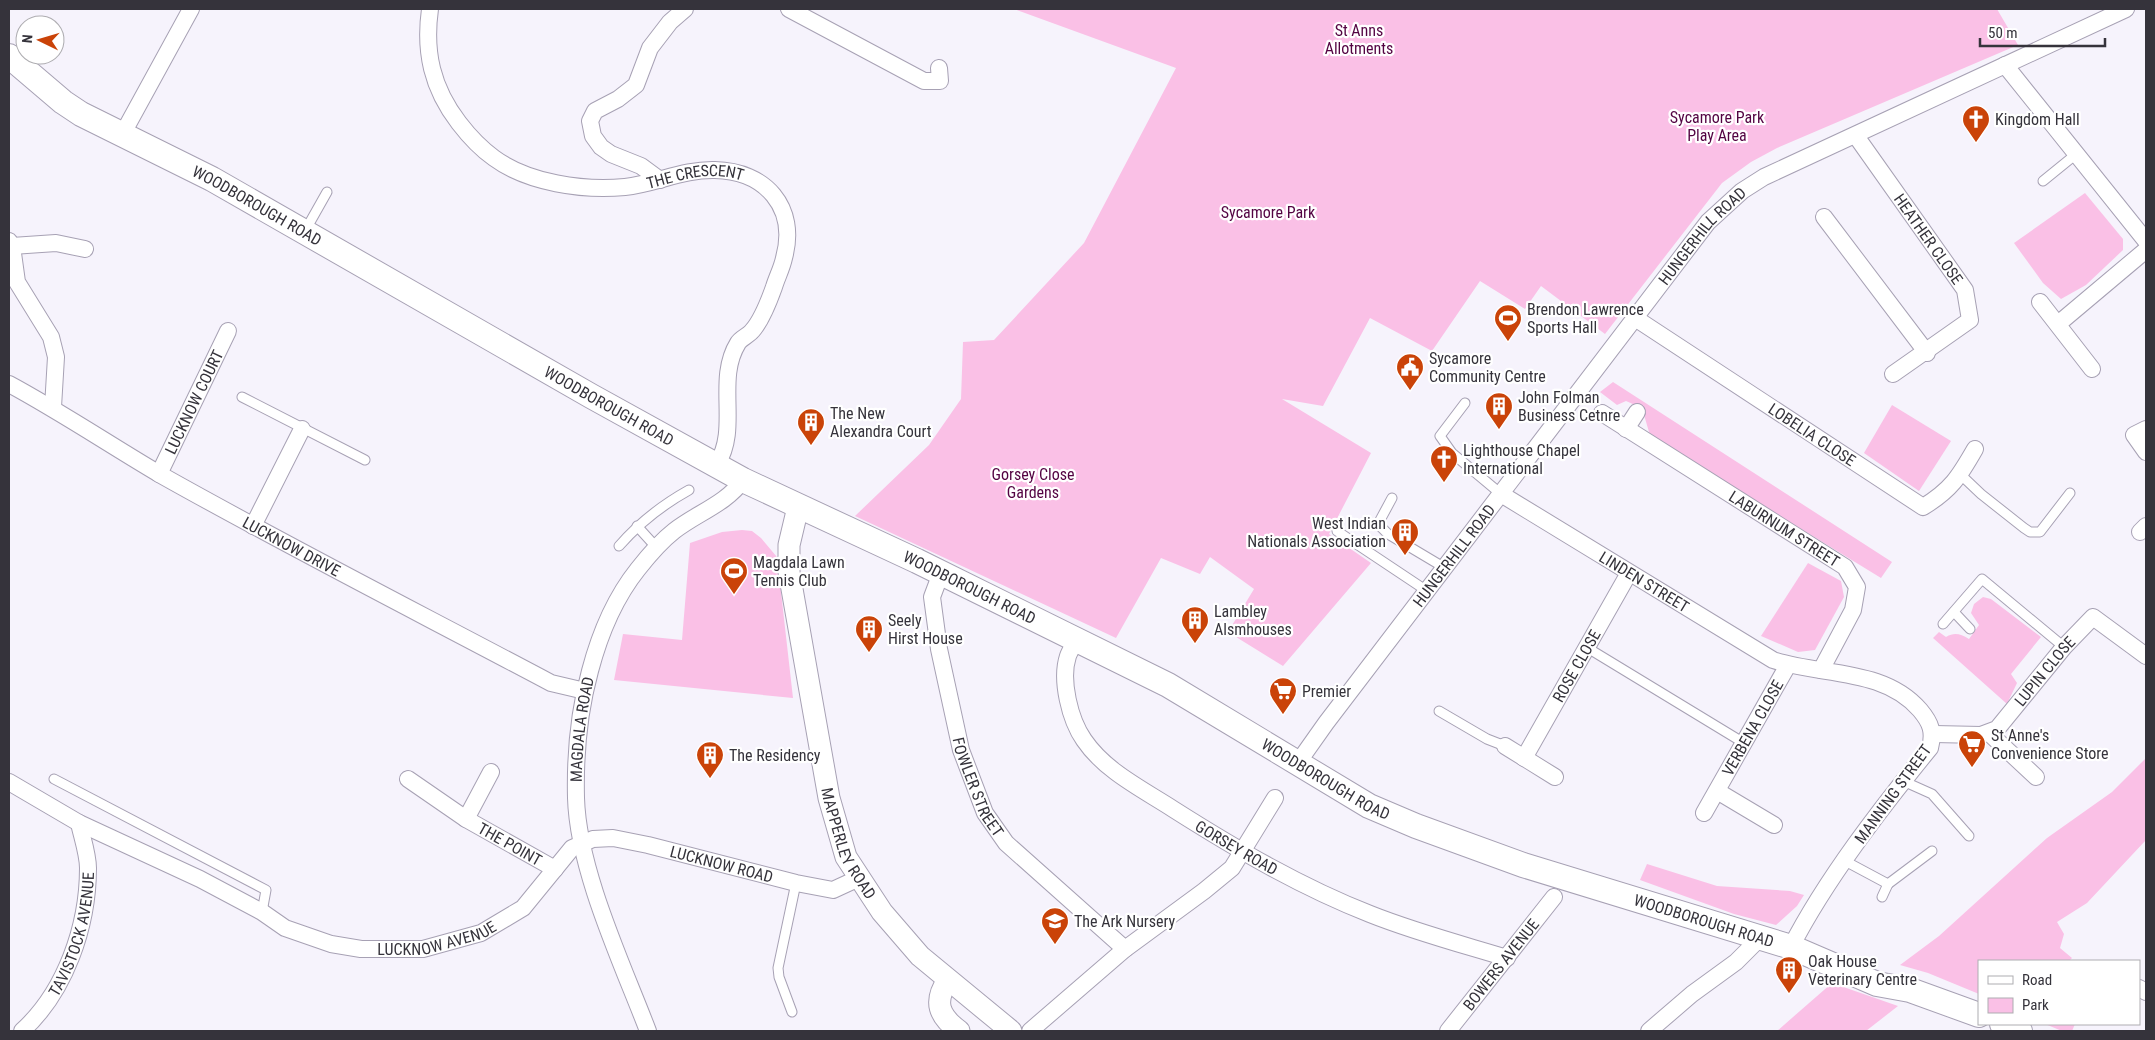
<svg xmlns="http://www.w3.org/2000/svg" width="2155" height="1040" font-family="'Roboto Condensed',sans-serif">
  <rect width="100%" height="100%" fill="#f6f3fc"/>
  <!-- green -->
  <g fill="#fac0e6">
    <polygon points="1014,9 1997,9 2018,45 1777,148 1751,162 1722,183 1605,334 1541,286 1525,309 1480,281 1432,351 1370,318 1323,406 1282,399 1371,453 1329,534 1371,563 1283,666 1228,632 1254,589 1210,557 1200,574 1161,558 1116,638 855,516 929,445 961,399 963,342 994,340 1084,243 1176,68"/>
    <polygon points="2085,193 2123,239 2123,250 2086,285 2061,299 2043,283 2014,243"/>
    <polygon points="1613,382 1892,562 1881,578 1653,438 1649,432 1642,408 1626,401 1617,405 1600,392"/>
    <polygon points="1892,405 1951,441 1919,491 1864,453"/>
    <polygon points="742,530 752,531 761,538 777,557 793,698 614,680 623,634 682,640 690,543 722,532"/>
    <polygon points="1808,563 1841,581 1844,597 1815,650 1798,652 1761,636"/>
    <path d="M1983,597L1991,599L2041,637L2011,674L2017,683L2007,704L1933,638L1939,632L1946,637C1955,632 1960,634 1969,639L1979,625L1971,613L1974,604Z"/>
    <polygon points="2146,758 2146,840 2087,903 2057,922 2064,934 2060,948 2072,958 2069,961 1979,961 1979,994 1928,973 1900,965 1939,936 2047,838 2112,792"/>
    <polygon points="1647,864 1717,886 1790,891 1804,895 1797,906 1776,925 1734,914 1640,880"/>
    <polygon points="1832,983 1898,1006 1866,1031 1777,1031"/>
    <polygon points="2045,1024 2075,1024 2072,1031 2062,1031"/>
  </g>
  <g fill="none" stroke-linecap="round" stroke-linejoin="round">
    <!-- service casing -->
    <g stroke="#a7a1b4" stroke-width="11">
      <g id="service">
        <polyline points="2043,181 2075,155"/>
        <polyline points="305,231 327,192"/>
        <polyline points="242,397 365,460"/>
        <polyline points="1465,403 1440,436 1452,453 1501,494"/>
        <polyline points="1961,475 1981,494 2024,528 2030,532 2040,532 2070,493"/>
        <polyline points="1392,498 1378,524 1388,534 1445,568"/>
        <polyline points="637,526 656,547"/>
        <polyline points="1337,531 1427,591"/>
        <path d="M619,546C640,522 662,505 689,490"/>
        <polyline points="1954,612 1970,629"/>
        <polyline points="1943,624 1982,579 2064,647"/>
        <polyline points="1586,647 1744,743"/>
        <polyline points="1439,711 1487,739 1505,746"/>
        <polyline points="54,779 266,890 262,912"/>
        <polyline points="1903,781 1932,794 1969,836"/>
        <polyline points="1845,861 1888,884 1932,851"/>
        <polyline points="1882,897 1888,884"/>
        <polyline points="792,1012 779,977 778,968 796,883"/>
      </g>
    </g>
    <!-- minor casing -->
    <g stroke="#a7a1b4" stroke-width="18">
      <g id="minor">
        <path id="s1" d="M430,9C424,52 432,88 459,123C469,136 480,148 494,158C528,183 583,191 625,187C655,184 684,169 715,170C765,171 798,207 784,258C782,268 777,277 774,287C769,301 762,320 752,331C748,336 741,338 738,343C715,380 740,428 717,464"/>
        <polyline points="789,9 924,81 940,81 939,68"/>
        <polyline points="2005,65 2146,241"/>
        <polyline points="122,135 191,9"/>
        <path id="s2" d="M1856,136L1965,290L1970,320L1893,374"/>
        <polyline points="660,180 641,166 611,154 601,147 593,136 590,121 595,111 618,99 636,85 650,48 670,22 685,9"/>
        <polyline points="1824,217 1927,353"/>
        <polyline points="9,241 12,246 17,282 51,337 56,357 53,407"/>
        <polyline points="12,246 56,243 85,249"/>
        <polyline points="2040,302 2092,369"/>
        <path id="s3" d="M1635,318L1923,507C1951,490 1959,477 1975,449"/>
        <polyline points="2058,324 2146,250"/>
        <path id="s4" d="M9,384C61,412 110,445 161,475C289,547 421,614 551,683L585,691"/>
        <path id="s5" d="M1602,413L1845,567L1857,587L1853,610L1821,670"/>
        <polyline points="1626,429 1637,412"/>
        <polyline points="2146,429 2134,435 2146,452"/>
        <path id="s6" d="M159,474L228,331"/>
        <path id="s7" d="M1501,494L1773,660C1822,676 1884,668 1920,710C1931,723 1934,732 1930,748C1881,808 1826,879 1791,947"/>
        <polyline points="253,526 302,429"/>
        <polyline points="2140,532 2146,526"/>
        <path id="s8" d="M941,573L932,597L939,649L961,750L985,813L1006,843L1125,949"/>
        <path id="s9" d="M1077,639C1074,645 1070,650 1068,656C1060,680 1070,720 1084,740C1105,771 1142,789 1173,809C1236,849 1301,887 1370,914C1415,932 1461,944 1507,958"/>
        <polyline points="1989,733 2036,777"/>
        <path id="s10" d="M1934,734L1981,735L1997,729L2064,647L2093,617L2146,656"/>
        <polyline points="1505,746 1555,777"/>
        <path id="s11" d="M1524,758L1629,573"/>
        <path id="s12" d="M1297,764L1326,723L1708,222L1742,191L1764,177L2126,9"/>
        <path id="s13" d="M408,779L466,819L555,869"/>
        <path id="s14" d="M9,782L79,823L200,879L262,912L285,928L331,944L361,949H423L481,933L523,908L572,848L593,839L613,838L648,845L796,883L833,890L859,878"/>
        <polyline points="1717,791 1774,825"/>
        <path id="s15" d="M1704,813L1788,665"/>
        <polyline points="466,819 491,772"/>
        <polyline points="2139,988 2146,992"/>
        <path id="s16" d="M22,1031C65,992 88,927 88,868C88,854 82,837 79,823"/>
        <path id="s17" d="M648,1031C622,963 578,870 576,798C575,756 579,711 590,671C600,633 614,599 638,569C649,555 660,542 674,531C697,513 726,504 743,480"/>
        <polyline points="1030,1031 1125,949 1204,891 1232,868 1275,798"/>
        <path id="s18" d="M1448,1031L1554,897"/>
        <polyline points="1649,1031 1692,994 1736,962 1760,938"/>
      </g>
    </g>
    <!-- tertiary casing -->
    <g stroke="#a7a1b4" stroke-width="23">
      <g id="tertiary">
        <path id="s19" d="M798,507L789,545V572L829,798L846,857L882,912L920,956L1011,1031"/>
        <path d="M948,980C933,1002 939,1016 959,1031"/>
      </g>
    </g>
    <!-- secondary casing -->
    <g stroke="#a7a1b4" stroke-width="26">
      <g id="secondary">
        <path id="s20" d="M9,56L63,102L81,114L212,179L591,396L743,480L917,561L1168,685L1369,806L1416,826L1523,865L1791,947L1877,984L1910,990L1979,1015"/>
        <polyline points="2002,1024 2020,1031"/>
      </g>
    </g>
    <!-- service -->
    <use href="#service" stroke="#fff" stroke-width="9"/>
    <!-- minor -->
    <use href="#minor" stroke="#fff" stroke-width="16"/>
    <!-- tertiary -->
    <use href="#tertiary" stroke="#fff" stroke-width="21"/>
    <!-- secondary -->
    <use href="#secondary" stroke="#fff" stroke-width="24"/>
  </g>
  <!-- icons -->
  <defs>
    <g id="church-pin" transform="scale(1.4375)"><path d="M0 17L-7.5 6A9.5 9.5 0 1 1 7.5 6Z" fill="#ca4308" stroke="#fff"/><path d="M-1.2-6h2.4v3.5h3.3v2.4h-3.3V6h-2.4V-.1h-3.3v-2.4h3.3Z" fill="#fff"/></g>
    <g id="stadium-pin" transform="scale(1.4375)"><path d="M0 17L-7.5 6A9.5 9.5 0 1 1 7.5 6Z" fill="#ca4308" stroke="#fff"/><path d="M0-5a6.5 5 0 1 0 0 10a6.5 5 0 1 0 0-10ZM-3.5-1.8h7v3.6h-7Z" fill="#fff"/></g>
    <g id="civic-pin" transform="scale(1.4375)"><path d="M0 17L-7.5 6A9.5 9.5 0 1 1 7.5 6Z" fill="#ca4308" stroke="#fff"/><path d="M-.6-6.5H3V-4.5H.6V-3L4-1V1h2V6H-6V1h2V-1L-.6-3ZM-1.2 2.5V6h2.4V2.5Z" fill="#fff"/></g>
    <g id="building-pin" transform="scale(1.4375)"><path d="M0 17L-7.5 6A9.5 9.5 0 1 1 7.5 6Z" fill="#ca4308" stroke="#fff"/><path d="M-4-6H4V6H1V3H-1V6H-4ZM-2.5-4.3h1.7v1.8h-1.7ZM.8-4.3h1.7v1.8H.8ZM-2.5-1h1.7V.8h-1.7ZM.8-1h1.7V.8H.8Z" fill="#fff"/></g>
    <g id="supermarket-pin" transform="scale(1.4375)"><path d="M0 17L-7.5 6A9.5 9.5 0 1 1 7.5 6Z" fill="#ca4308" stroke="#fff"/><path d="M-6-5.5h2.5l.6 2H6L4.5 2H-2.5L-4.4-4H-6ZM-1.5 3.2a1.3 1.3 0 1 0 .1 0ZM3 3.2a1.3 1.3 0 1 0 .1 0Z" fill="#fff"/></g>
    <g id="school-pin" transform="scale(1.4375)"><path d="M0 17L-7.5 6A9.5 9.5 0 1 1 7.5 6Z" fill="#ca4308" stroke="#fff"/><path d="M0-5L7-2L0 1L-7-2ZM-4 1L0 2.5L4 1V4Q0 6-4 4Z" fill="#fff"/></g>
  </defs>
  <g fill-rule="evenodd">
    <use href="#church-pin" x="1976" y="119"/>
    <use href="#stadium-pin" x="1508" y="318"/>
    <use href="#civic-pin" x="1410" y="367"/>
    <use href="#building-pin" x="1499" y="406"/>
    <use href="#building-pin" x="811" y="422"/>
    <use href="#church-pin" x="1444" y="459"/>
    <use href="#building-pin" x="1405" y="532"/>
    <use href="#stadium-pin" x="734" y="571"/>
    <use href="#building-pin" x="1195" y="620"/>
    <use href="#building-pin" x="869" y="629"/>
    <use href="#supermarket-pin" x="1283" y="691"/>
    <use href="#supermarket-pin" x="1972" y="744"/>
    <use href="#building-pin" x="710" y="755"/>
    <use href="#school-pin" x="1055" y="921"/>
    <use href="#building-pin" x="1789" y="970"/>
  </g>
  <g text-anchor="middle" dominant-baseline="central" stroke-width="4.5" stroke-linejoin="round" paint-order="stroke">
    <!-- park labels -->
    <g font-size="16" fill="#530342" stroke="#fff">
      <text x="1359" y="30">St Anns<tspan x="1359" dy="18">Allotments</tspan></text>
      <text x="1717" y="117">Sycamore Park<tspan x="1717" dy="18">Play Area</tspan></text>
      <text x="1268" y="212">Sycamore Park</text>
      <text x="1033" y="474">Gorsey Close<tspan x="1033" dy="18">Gardens</tspan></text>
    </g>
    <!-- poi labels -->
    <g font-size="16" fill="#35333b" stroke="#fff" text-anchor="start">
      <text x="1995" y="119">Kingdom Hall</text>
      <text x="1527" y="309">Brendon Lawrence<tspan x="1527" dy="18">Sports Hall</tspan></text>
      <text x="1429" y="358">Sycamore<tspan x="1429" dy="18">Community Centre</tspan></text>
      <text x="1518" y="397">John Folman<tspan x="1518" dy="18">Business Cetnre</tspan></text>
      <text x="830" y="413">The New<tspan x="830" dy="18">Alexandra Court</tspan></text>
      <text x="1463" y="450">Lighthouse Chapel<tspan x="1463" dy="18">International</tspan></text>
      <text x="1386" y="523" text-anchor="end">West Indian<tspan x="1386" dy="18">Nationals Association</tspan></text>
      <text x="753" y="562">Magdala Lawn<tspan x="753" dy="18">Tennis Club</tspan></text>
      <text x="1214" y="611">Lambley<tspan x="1214" dy="18">Alsmhouses</tspan></text>
      <text x="888" y="620">Seely<tspan x="888" dy="18">Hirst House</tspan></text>
      <text x="1302" y="691">Premier</text>
      <text x="1991" y="735">St Anne's<tspan x="1991" dy="18">Convenience Store</tspan></text>
      <text x="729" y="755">The Residency</text>
      <text x="1074" y="921">The Ark Nursery</text>
      <text x="1808" y="961">Oak House<tspan x="1808" dy="18">Veterinary Centre</tspan></text>
    </g>
    <!-- street labels -->
    <g font-size="16" fill="#35333b" stroke="#fff">
      <text stroke="none"><textPath href="#s1" startOffset="379">THE CRESCENT</textPath></text>
      <text stroke="none"><textPath href="#s20" startOffset="291">WOODBOROUGH ROAD</textPath></text>
      <text stroke="none"><textPath href="#s12" startOffset="666">HUNGERHILL ROAD</textPath></text>
      <text stroke="none"><textPath href="#s2" startOffset="126">HEATHER CLOSE</textPath></text>
      <text stroke="none"><textPath href="#s6" startOffset="80">LUCKNOW COURT</textPath></text>
      <text stroke="none"><textPath href="#s20" startOffset="696">WOODBOROUGH ROAD</textPath></text>
      <text stroke="none"><textPath href="#s3" startOffset="212">LOBELIA CLOSE</textPath></text>
      <text stroke="none"><textPath href="#s5" startOffset="216">LABURNUM STREET</textPath></text>
      <text stroke="none"><textPath href="#s4" startOffset="326">LUCKNOW DRIVE</textPath></text>
      <text stroke="none"><textPath href="#s12" startOffset="261">HUNGERHILL ROAD</textPath></text>
      <text stroke="none"><textPath href="#s7" startOffset="168">LINDEN STREET</textPath></text>
      <text stroke="none"><textPath href="#s20" startOffset="1100">WOODBOROUGH ROAD</textPath></text>
      <text stroke="none"><textPath href="#s11" startOffset="106">ROSE CLOSE</textPath></text>
      <text stroke="none"><textPath href="#s10" startOffset="139">LUPIN CLOSE</textPath></text>
      <text stroke="none"><textPath href="#s15" startOffset="98">VERBENA CLOSE</textPath></text>
      <text stroke="none"><textPath href="#s17" startOffset="314">MAGDALA ROAD</textPath></text>
      <text stroke="none"><textPath href="#s20" startOffset="1505">WOODBOROUGH ROAD</textPath></text>
      <text stroke="none"><textPath href="#s8" startOffset="222">FOWLER STREET</textPath></text>
      <text transform="translate(1893 794) rotate(-54)">MANNING STREET</text>
      <text stroke="none"><textPath href="#s19" startOffset="345">MAPPERLEY ROAD</textPath></text>
      <text stroke="none"><textPath href="#s13" startOffset="121">THE POINT</textPath></text>
      <text stroke="none"><textPath href="#s9" startOffset="295">GORSEY ROAD</textPath></text>
      <text stroke="none"><textPath href="#s14" startOffset="795">LUCKNOW ROAD</textPath></text>
      <text stroke="none"><textPath href="#s20" startOffset="1910">WOODBOROUGH ROAD</textPath></text>
      <text stroke="none"><textPath href="#s16" startOffset="112">TAVISTOCK AVENUE</textPath></text>
      <text stroke="none"><textPath href="#s14" startOffset="469">LUCKNOW AVENUE</textPath></text>
      <text stroke="none"><textPath href="#s18" startOffset="85">BOWERS AVENUE</textPath></text>
    </g>
  </g>
  <!-- border -->
  <rect width="2155" height="1040" fill="none" stroke="#35333b" stroke-width="20"/>
  <!-- legend -->
  <rect x="1978" y="960" width="162" height="65" fill="#ffffff" stroke="#aeadb1"/>
  <rect x="1988" y="976" width="25" height="8" fill="#ffffff" stroke="#aeadb1"/>
  <text x="2022" y="985" font-size="15" fill="#35333b">Road</text>
  <rect x="1988" y="998" width="25" height="15" fill="#fac0e6" stroke="#aeadb1"/>
  <text x="2022" y="1010" font-size="15" fill="#35333b">Park</text>
  <!-- north arrow -->
  <g transform="translate(40 40) rotate(275)"><circle r="24" fill="#ffffff" stroke="#aeadb1"/>
  <path d="M0-4L9 19L0 12L-9 19Z" fill="#ca4308"/>
  <text y="-8" font-size="14" font-weight="bold" text-anchor="middle" fill="#35333b">N</text>
  </g>
  <!-- scale -->
  <path d="M1980 38v8h125v-8" fill="none" stroke="#35333b" stroke-width="2.5"/>
  <text x="1988" y="38" font-size="15" fill="#35333b" stroke="#ffffff" stroke-width="4" paint-order="stroke">50 m</text>
</svg>
